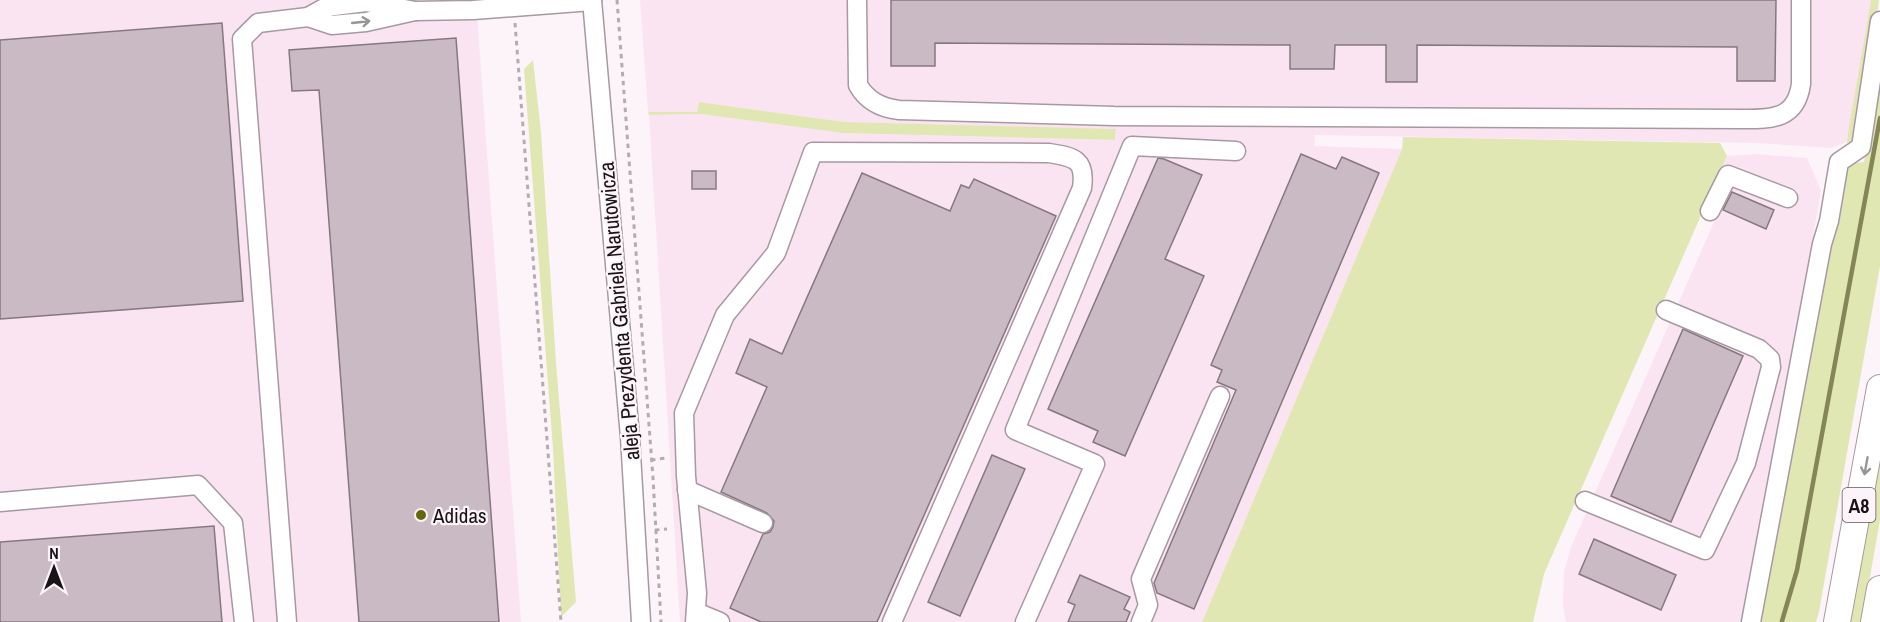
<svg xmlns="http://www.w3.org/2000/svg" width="1880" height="622" font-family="'Archivo Narrow',sans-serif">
  <rect width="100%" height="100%" fill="#fdf4fa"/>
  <!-- built -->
  <g fill="#fbe4f2">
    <polygon points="0,0 476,0 521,622 0,622"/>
    <polygon points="640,0 1871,0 1847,142 1831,148 1756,143 1315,135 1314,146 1402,149 1202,622 680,622 649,115 701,114 842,133 1115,140 1116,130 845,122 699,102 697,112 648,112"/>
    <polygon points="1755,154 1807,158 1821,190 1810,255 1800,338 1743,622 1566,622 1563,605 1564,572 1571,547 1717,215 1705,209 1727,156"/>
  </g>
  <!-- green -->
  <g fill="#e1e7b3">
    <polygon points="1871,0 1879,0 1861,132 1858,138 1849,145 1847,142 1849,127"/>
    <polygon points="1880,47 1880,266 1819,612 1816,622 1757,622 1781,491 1846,167 1854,163 1864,162"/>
    <polygon points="533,60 541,132 556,363 576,602 561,617 553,449 524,69"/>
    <polygon points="699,102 845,122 1116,129 1115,140 842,133 701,114 649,115 648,112 697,112"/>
    <polygon points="1403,137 1720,143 1727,156 1544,574 1533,622 1202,622 1402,149"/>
    <polygon points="1880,455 1880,520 1862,622 1850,622"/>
  </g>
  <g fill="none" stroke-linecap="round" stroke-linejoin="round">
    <!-- stream -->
    <polyline stroke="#848658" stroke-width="4.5" points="1782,621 1797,570 1880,118"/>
  </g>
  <!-- building -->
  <g fill="#c9bac3" stroke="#857880" stroke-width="1.5">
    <polygon points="891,0 1776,0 1775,81 1737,81 1737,47 1417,45 1417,82 1386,82 1386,45 1335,45 1334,69 1290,69 1290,45 935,43 935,66 891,66"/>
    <polygon points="222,23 243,301 0,319 0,40"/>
    <polygon points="456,38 499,622 359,622 319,90 292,91 289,50"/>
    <polygon points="1301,154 1336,169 1342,157 1379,173 1194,609 1157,593 1154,583 1236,390 1217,382 1222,370 1211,365"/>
    <polygon points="1158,158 1164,159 1202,175 1165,259 1204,276 1125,456 1093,442 1098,431 1048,409"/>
    <rect x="692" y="171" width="24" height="18"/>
    <polygon points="862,173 950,211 961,185 969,188 974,179 1056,216 877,622 761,622 730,608 763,534 770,532 773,527 774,521 767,513 721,492 767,387 736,373 750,339 782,354"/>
    <polygon points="1732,192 1774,210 1766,229 1723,210"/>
    <polygon points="1683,329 1743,356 1671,522 1611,496"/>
    <polygon points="992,455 1025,469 960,616 928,602"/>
    <polygon points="214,526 222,622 0,622 0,542"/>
    <polygon points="1594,539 1676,575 1661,610 1579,574"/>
    <polygon points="1080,575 1130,597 1124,609 1130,612 1126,622 1068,622 1075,605 1068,602"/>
  </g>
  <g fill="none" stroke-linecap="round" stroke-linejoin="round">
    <!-- minor casing -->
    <g stroke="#a799a2" stroke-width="21">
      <g id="minor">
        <polyline points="592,0 630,437 641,622"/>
        <path d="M857,0L858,85C867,101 881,108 899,110L1114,116L1743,119C1773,119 1796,119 1801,84V0"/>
        <polyline points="308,17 332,25 366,22 415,11 473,10 592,1"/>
        <polyline points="1710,211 1728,175 1788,198"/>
        <polyline points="687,490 763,523"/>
        <polyline points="1585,501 1705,550 1746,463 1771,367 1770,359 1759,349 1666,310"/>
        <polyline points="0,502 198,485 233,523 244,622"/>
        <polyline points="696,612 720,622"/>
        <polyline points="287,622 242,39 258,23 308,17 326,7 366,2 415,11"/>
        <path d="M695,622L697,593L686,476L684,413L725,315L776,253L813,152L1049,153C1074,157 1086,159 1082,188L892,622"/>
        <polyline points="1025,622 1095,464 1015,430 1132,146 1236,151"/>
        <polyline points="1141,622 1148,605 1141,579 1220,396"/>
        <polyline points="1751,622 1822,244 1829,221 1839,162 1861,147 1880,21"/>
      </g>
    </g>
    <!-- highway casing -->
    <g stroke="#a799a2" stroke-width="28">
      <g id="highway">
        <polyline points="1837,622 1880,388"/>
        <polyline points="1874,622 1880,589"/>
      </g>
    </g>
    <!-- path -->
    <g stroke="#b4acb1" stroke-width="3" stroke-dasharray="4.5 4.5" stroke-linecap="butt">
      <polyline points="617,0 653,478 661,622"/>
      <polyline points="515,23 561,622"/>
      <polyline points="651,460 666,458"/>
      <polyline points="655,530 667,529"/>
    </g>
    <!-- minor -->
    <use href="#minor" stroke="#fff" stroke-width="18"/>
    <!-- highway -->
    <use href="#highway" stroke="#fff" stroke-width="26"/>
  </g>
  <!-- one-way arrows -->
  <defs><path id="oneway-shaft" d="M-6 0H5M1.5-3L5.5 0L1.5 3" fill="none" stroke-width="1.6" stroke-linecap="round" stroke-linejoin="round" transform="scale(1.5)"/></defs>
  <g stroke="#979596">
    <use href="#oneway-shaft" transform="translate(361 22) rotate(-6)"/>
    <use href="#oneway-shaft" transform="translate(1866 466) rotate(100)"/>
  </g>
  <!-- markers -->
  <circle fill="#646808" stroke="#fdf4fa" stroke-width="2" cx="421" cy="515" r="6"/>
  <g text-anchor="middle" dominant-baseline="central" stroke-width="4.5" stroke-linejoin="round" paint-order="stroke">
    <!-- shield labels -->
    <rect fill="#fdf4fa" stroke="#5d565a" stroke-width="1.5" x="1842.5" y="488" width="33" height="34" rx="4.5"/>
    <g font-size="20" font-weight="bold" fill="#181316">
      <text x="1859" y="505">A8</text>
    </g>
    <!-- street labels -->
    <g font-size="21" fill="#181316" stroke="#fdf4fa">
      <text transform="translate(619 311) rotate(-95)">aleja Prezydenta Gabriela Narutowicza</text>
    </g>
    <!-- poi labels -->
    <g font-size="21" fill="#181316" stroke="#fdf4fa" text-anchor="start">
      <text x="433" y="515">Adidas</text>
    </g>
  </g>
  <!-- north arrow -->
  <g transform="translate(54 568)" stroke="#fdf4fa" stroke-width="4.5" paint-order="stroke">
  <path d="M0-4.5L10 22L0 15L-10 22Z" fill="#181316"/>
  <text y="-9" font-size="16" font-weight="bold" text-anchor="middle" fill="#181316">N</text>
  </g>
</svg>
